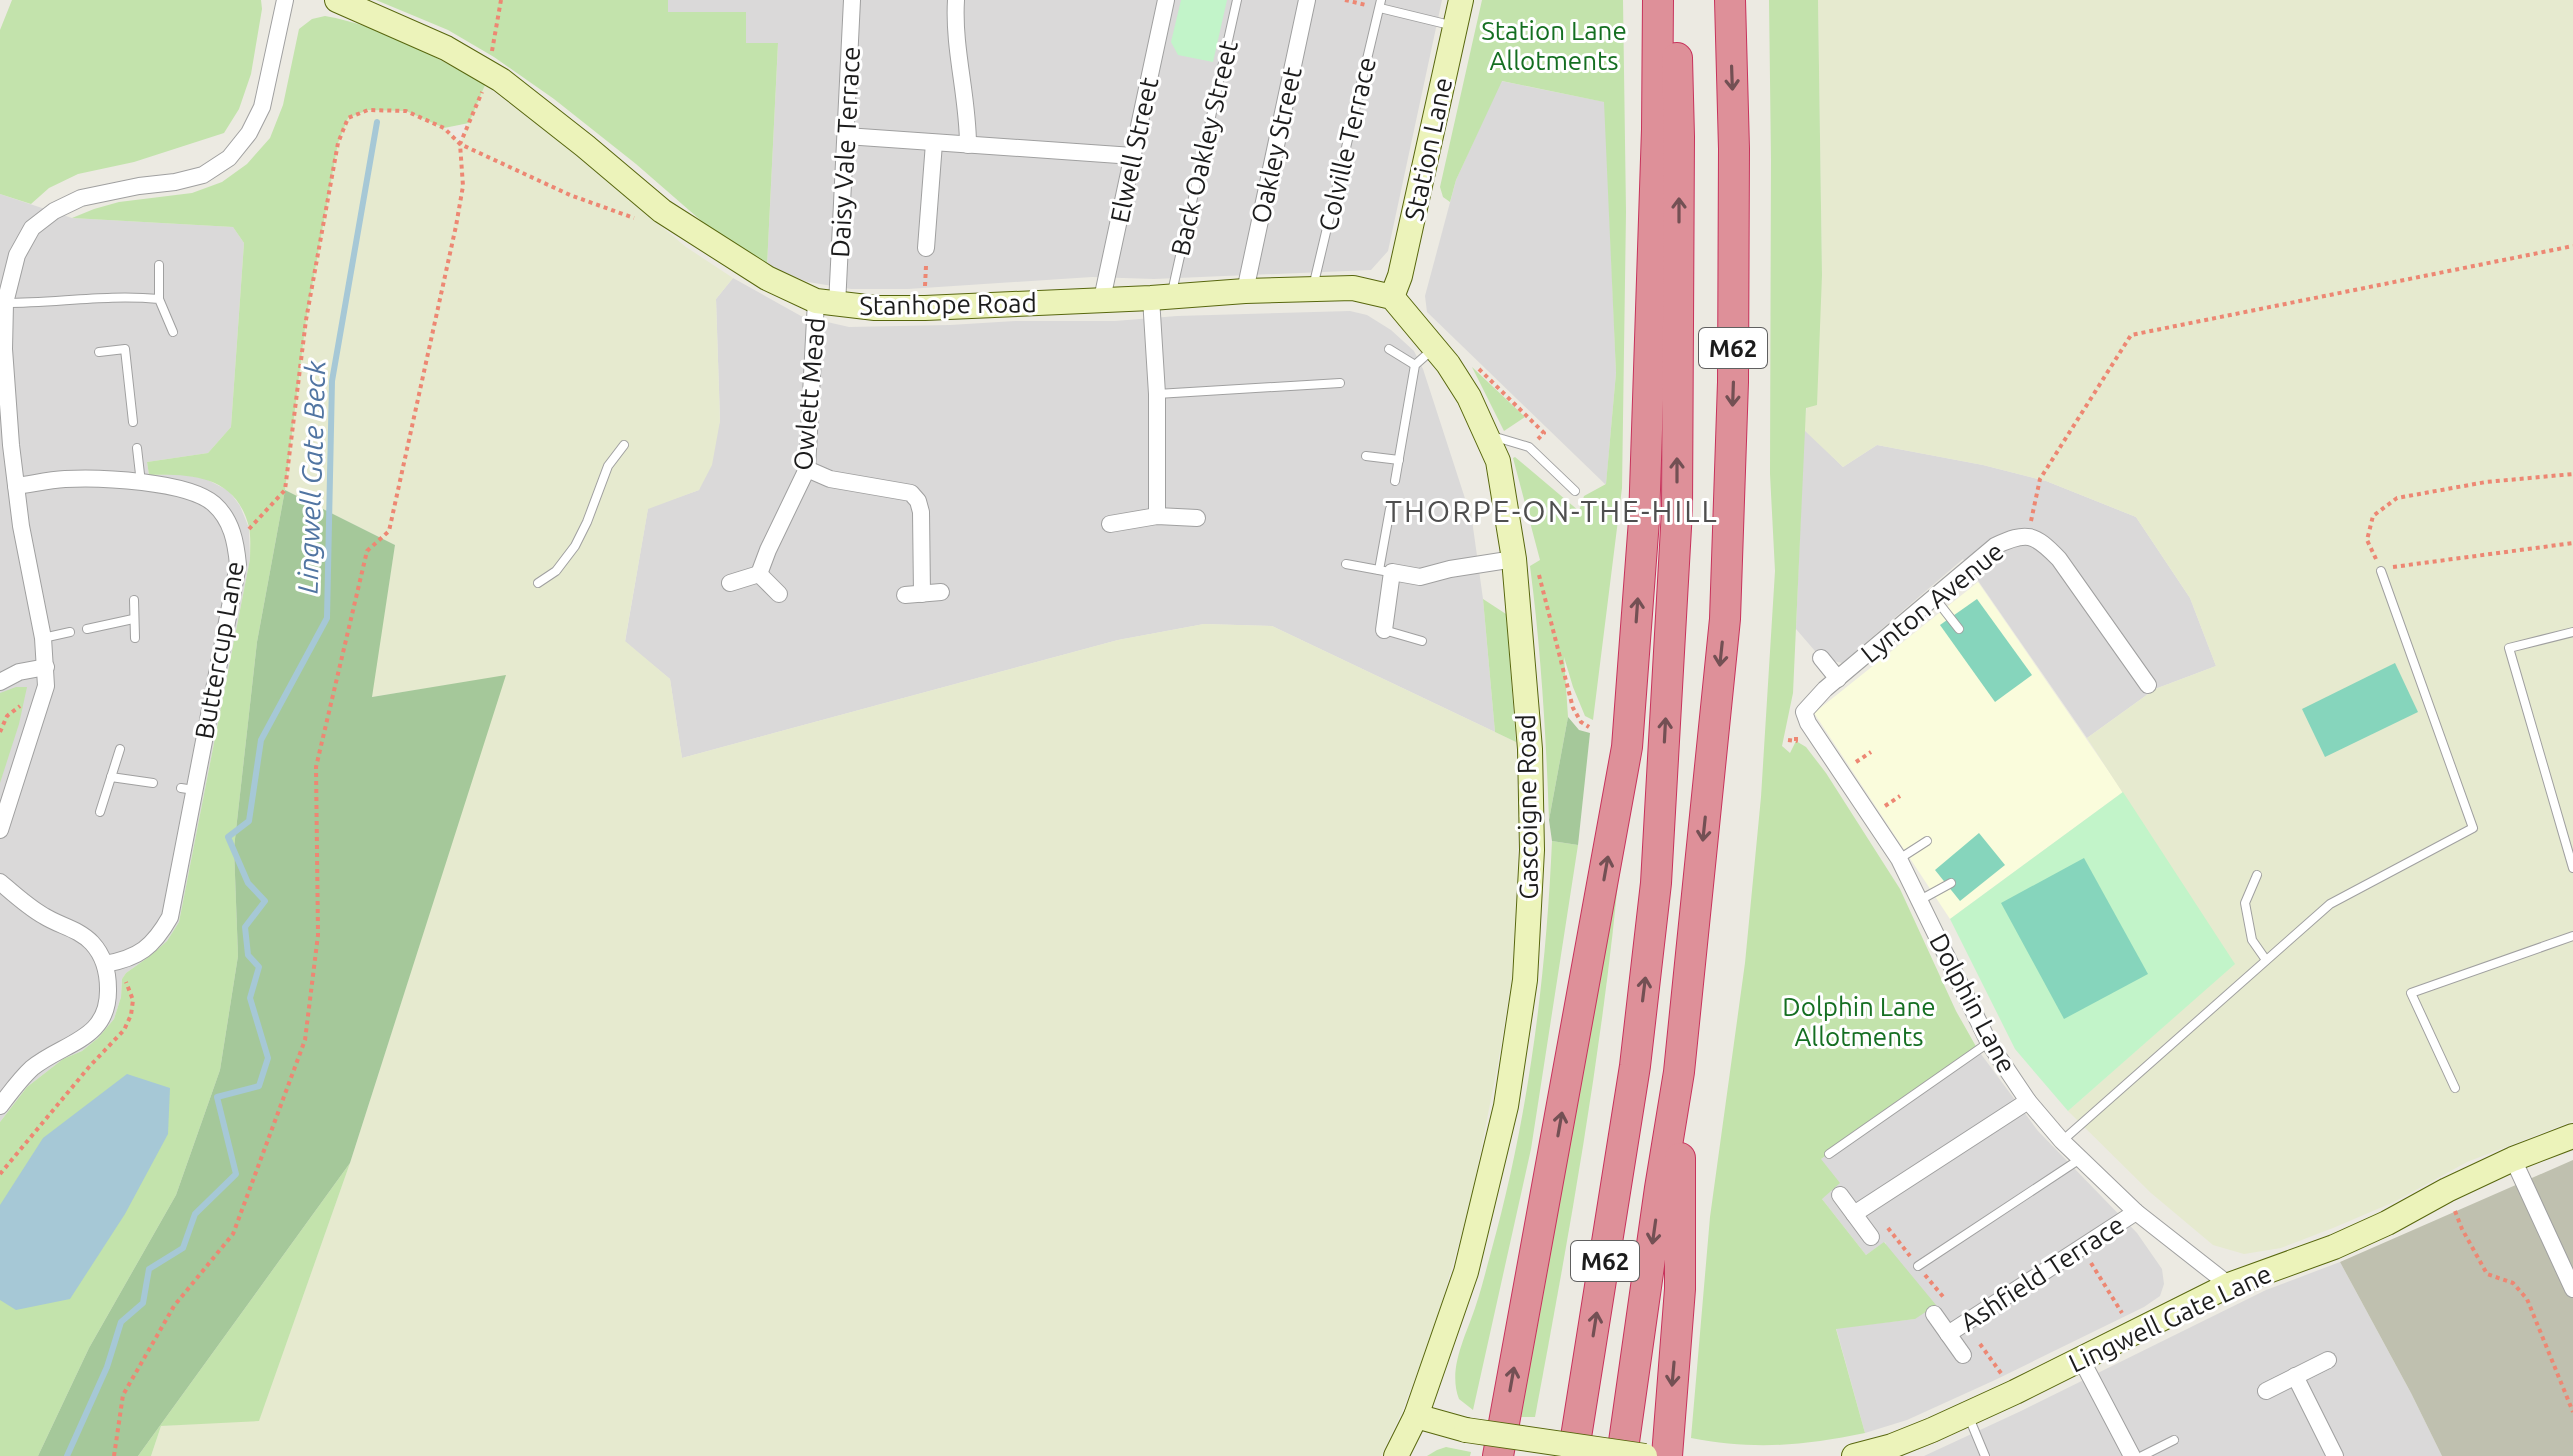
<svg xmlns="http://www.w3.org/2000/svg" width="2573" height="1456" font-family="Ubuntu,sans-serif">
  <rect width="100%" height="100%" fill="#eceae2"/>
  <!-- residential -->
  <g fill="#dad9d9">
    <polygon points="668,0 1442,0 1388,251 1371,270 1154,279 1092,277 908,289 851,289 808,282 767,266 778,44 746,43 746,12 667,12"/>
    <polygon points="1501,81 1605,102 1616,373 1606,485 1427,312 1425,296 1456,180"/>
    <polygon points="0,194 72,218 233,227 244,243 231,427 208,453 147,462 149,475 177,474 204,478 229,491 240,506 249,528 250,559 179,922 167,941 150,956 126,973 122,979 121,997 114,1019 98,1038 82,1051 63,1059 27,1087 0,1122"/>
    <polygon points="733,278 801,316 849,327 950,325 1015,321 1115,321 1177,316 1350,311 1367,315 1391,330 1414,351 1423,369 1472,520 1483,599 1495,732 1272,626 1204,624 1118,640 682,758 670,679 625,642 648,508 699,490 720,421 716,299"/>
    <polygon points="1804,429 1843,467 1877,445 1983,465 2046,481 2136,517 2190,598 2216,666 2155,689 2087,738 1963,559 1842,663 1821,658 1796,629"/>
    <polygon points="1978,1050 2038,1131 2137,1233 2162,1269 2164,1284 2160,1296 2144,1307 1995,1380 1907,1420 1865,1433 1836,1328 1915,1319 1885,1242 1866,1255 1822,1199 1821,1159"/>
    <polygon points="2340,1262 2411,1393 2442,1456 1924,1456 2021,1411 2266,1290"/>
  </g>
  <!-- education -->
  <polygon fill="#fafcdc" points="1978,582 2123,792 1950,919 1814,713"/>
  <!-- construction -->
  <polygon fill="#bfc0af" points="2573,1160 2573,1456 2442,1456 2411,1393 2340,1262"/>
  <!-- farmland -->
  <g fill="#e6eacf">
    <polygon points="1818,0 2573,0 2573,1121 2467,1162 2394,1202 2333,1228 2281,1248 2244,1254 2213,1245 2151,1193 2068,1111 2234,964 2087,738 2155,689 2216,666 2190,598 2136,517 2046,481 1983,465 1877,445 1843,467 1804,430 1822,275"/>
    <polygon points="485,85 557,140 686,247 733,278 716,299 720,421 712,465 699,490 648,509 625,641 670,679 682,758 1118,640 1204,624 1272,626 1516,742 1518,821 1517,899 1512,978 1498,1063 1471,1201 1434,1330 1401,1414 1381,1456 151,1456 161,1426 259,1420 350,1163 505,676 371,697 395,545 285,490 306,320 338,143 348,118 368,110 406,111 444,128 460,143"/>
  </g>
  <!-- grass -->
  <g fill="#c3e3ac">
    <polygon points="12,0 261,0 262,9 251,74 239,109 224,133 134,162 78,174 49,188 31,204 0,194 0,30"/>
    <polygon points="376,0 668,0 668,12 746,12 746,43 778,43 767,266 713,231 636,164 554,99 494,57 448,30"/>
    <path d="M1482,0H1623L1626,212L1622,488L1593,720L1585,716L1573,687L1564,657L1568,717L1549,820C1546,734 1541,650 1530,566L1540,560L1513,458L1515,457L1579,511L1584,496L1606,484L1616,373L1604,102L1502,81L1456,180L1450,202L1443,197L1440,187Z"/>
    <path d="M1769,0H1818L1822,275L1817,405L1806,408L1793,693L1782,746L1790,753L1796,741L1806,747L1826,773L1900,889L1956,1011L1978,1050L1821,1159L1840,1183L1822,1199L1866,1255L1884,1242L1936,1305L1915,1319L1836,1329L1865,1433C1802,1446 1754,1450 1691,1438L1710,1217L1745,963L1761,797L1775,571L1770,474L1771,160Z"/>
    <path d="M325,16C382,26 435,56 485,85L469,123L444,128L406,111L368,110L348,118L338,143L306,320L285,490L257,642L234,848L238,956L220,1070L176,1195L89,1348L38,1456H0V1122L27,1087L63,1059L82,1051L98,1038L114,1019L121,997L122,979L126,973L150,956L167,941L179,922L250,559C250,549 251,537 249,527C236,476 193,474 149,475L147,462L208,453L231,427L244,243L233,227L72,218L94,209L119,202L192,193L222,182L247,164L270,138L283,105L299,29L312,19Z"/>
    <polygon points="1472,367 1525,417 1504,431"/>
    <polygon points="1483,599 1506,614 1516,742 1495,732"/>
    <polygon points="16,687 27,687 19,724 0,783 0,693"/>
    <path d="M1552,841L1578,845L1531,1149L1473,1410L1459,1399C1447,1368 1467,1334 1476,1305C1482,1287 1486,1270 1491,1252C1528,1119 1546,979 1552,841Z"/>
    <path d="M1621,851C1604,1041 1570,1230 1535,1417H1521Z"/>
    <polygon points="350,1163 259,1421 161,1426 151,1456 138,1456"/>
    <polygon points="1446,1447 1471,1452 1470,1456 1427,1456 1437,1450"/>
  </g>
  <!-- forest -->
  <g fill="#a5c89a">
    <polygon points="285,490 395,545 372,697 506,675 350,1163 138,1456 38,1456 89,1348 176,1195 220,1070 238,956 234,848 257,642"/>
    <polygon points="1568,717 1579,730 1590,733 1578,845 1552,841 1549,820"/>
  </g>
  <!-- park -->
  <g fill="#c2f4c9">
    <polygon points="1181,0 1227,0 1213,62 1178,55 1171,42"/>
    <polygon points="2123,792 2235,964 2068,1111 2015,1049 1950,919"/>
  </g>
  <!-- pitch -->
  <g fill="#86d5bc">
    <polygon points="1977,599 2032,675 1995,702 1940,625"/>
    <polygon points="2395,663 2418,712 2325,757 2302,709"/>
    <polygon points="1979,833 2005,865 1960,901 1935,870"/>
    <polygon points="2084,858 2148,974 2064,1019 2001,903"/>
  </g>
  <!-- water -->
  <polygon fill="#a6c8d6" points="127,1074 170,1088 168,1134 125,1214 70,1299 16,1310 0,1300 0,1205 43,1138"/>
  <g fill="none" stroke-linecap="round" stroke-linejoin="round">
    <!-- stream -->
    <polyline stroke="#a6c8d6" stroke-width="6" points="67,1456 107,1367 121,1322 143,1303 149,1269 183,1248 195,1214 236,1174 217,1097 259,1086 268,1058 250,998 259,967 248,955 245,927 265,901 248,883 228,837 249,821 261,740 327,618 332,381 377,122"/>
    <!-- lane casing -->
    <g stroke="#a0a0a0" stroke-width="10">
      <g id="lane">
        <polyline points="1380,8 1454,26"/>
        <polyline points="1313,287 1381,0"/>
        <polyline points="1172,292 1237,0"/>
        <polyline points="159,299 159,265"/>
        <path d="M5,303C57,303 107,294 159,299L173,332"/>
        <polyline points="1389,349 1415,365"/>
        <polyline points="99,352 125,349 133,422"/>
        <polyline points="1157,394 1340,383"/>
        <polyline points="1492,436 1529,447 1575,491"/>
        <polyline points="137,448 141,483"/>
        <polyline points="1366,456 1399,460"/>
        <polyline points="1395,481 1415,365 1433,349"/>
        <polyline points="1346,564 1384,571"/>
        <polyline points="1379,570 1390,509"/>
        <polyline points="538,583 556,571 575,546 587,522 608,466 624,445"/>
        <polyline points="1934,597 1959,629"/>
        <polyline points="134,600 135,638"/>
        <polyline points="87,629 133,619"/>
        <polyline points="1384,630 1422,641"/>
        <polyline points="2573,632 2509,648 2573,868"/>
        <polyline points="43,638 70,632"/>
        <polyline points="111,777 153,783"/>
        <polyline points="181,788 194,790"/>
        <polyline points="100,812 120,749"/>
        <polyline points="1899,859 1927,841"/>
        <polyline points="2257,875 2245,903 2252,940 2266,960"/>
        <polyline points="1920,900 1951,883"/>
        <polyline points="2455,1088 2411,993 2573,936"/>
        <polyline points="2062,1141 2330,904 2473,828 2381,571"/>
        <polyline points="1829,1154 1988,1043"/>
        <polyline points="1918,1266 2080,1159"/>
        <polyline points="1968,1415 1985,1456"/>
        <polyline points="2142,1456 2174,1440"/>
      </g>
    </g>
    <!-- street casing -->
    <g stroke="#a0a0a0" stroke-width="18">
      <g id="street">
        <path d="M956,0C953,49 968,96 968,145"/>
        <polyline points="846,136 1133,156"/>
        <polyline points="926,248 934,143"/>
        <polyline points="1245,291 1307,0"/>
        <polyline points="1151,298 1157,394 1157,516"/>
        <polyline points="1102,299 1166,0"/>
        <polyline points="837,305 852,0"/>
        <polyline points="807,469 830,479 911,493 918,501 921,512 922,594"/>
        <path d="M16,486C32,484 48,480 65,479C99,477 188,481 214,504C232,520 236,543 238,565L170,917C153,947 139,958 105,964"/>
        <polyline points="1110,524 1157,516 1197,518"/>
        <polyline points="759,574 768,550 807,469 816,301"/>
        <polyline points="730,583 759,574 779,594"/>
        <polyline points="905,595 941,592"/>
        <polyline points="1384,630 1392,572 1420,577 1450,569 1514,559"/>
        <polyline points="1821,658 1838,679"/>
        <polyline points="0,682 19,672 46,667"/>
        <path d="M2148,685L2059,559C2034,533 2027,531 1995,546L1825,689L1804,712L1808,723L1899,859L1989,1043L2028,1101L2062,1141L2136,1212L2229,1285"/>
        <polyline points="0,830 46,686 43,638 21,526 11,445 4,349 5,303 17,255 32,228 54,211 81,198 139,186 175,182 203,175 229,158 249,133 262,107 285,0"/>
        <path d="M0,882C14,894 28,907 44,916C60,926 79,929 92,943C104,956 108,972 108,989C109,1040 64,1042 32,1068C20,1079 10,1093 0,1106"/>
        <polyline points="2513,1159 2573,1289"/>
        <polyline points="1840,1195 1871,1237"/>
        <polyline points="1854,1214 2028,1101"/>
        <polyline points="1934,1314 1963,1355"/>
        <polyline points="1948,1334 2136,1212"/>
        <polyline points="2081,1359 2132,1456"/>
        <polyline points="2295,1376 2335,1456"/>
        <polyline points="2266,1391 2328,1360"/>
      </g>
    </g>
    <!-- secondary casing -->
    <g stroke="#58670e" stroke-width="26">
      <g id="secondary">
        <polyline points="337,0 446,48 501,80 585,146 662,211 767,278 816,301 875,308 925,308 1151,298 1245,291 1353,288 1392,297 1448,364 1469,397 1498,461 1514,559 1530,749 1532,850 1525,980 1506,1106 1466,1272 1416,1416 1396,1456"/>
        <polyline points="1392,297 1400,276 1461,0"/>
        <polyline points="1416,1416 1466,1430"/>
        <polyline points="1854,1456 1892,1446 1932,1430 2015,1392 2229,1285 2334,1247 2387,1223 2447,1190 2513,1159 2573,1136"/>
      </g>
    </g>
    <!-- highway casing -->
    <g stroke="#c7335c" stroke-width="32">
      <g id="highway">
        <polyline points="1498,1456 1627,747 1644,520 1657,129 1658,0"/>
        <polyline points="1573,1456 1635,1066 1656,883 1677,510 1679,137 1677,58"/>
        <polyline points="1622,1456 1660,1188 1679,1072 1725,619 1733,382 1734,149 1730,0"/>
        <polyline points="1667,1456 1680,1289 1680,1158"/>
      </g>
    </g>
    <!-- path -->
    <g stroke="#ed8773" stroke-width="4" stroke-dasharray="4 4" stroke-linecap="butt">
      <polyline points="1345,0 1366,5"/>
      <polyline points="492,51 501,0"/>
      <polyline points="925,286 926,266"/>
      <polyline points="1479,369 1544,433 1538,439"/>
      <polyline points="2031,521 2040,479 2131,335 2573,246"/>
      <polyline points="249,529 285,490 306,320 338,143 348,118 368,110 406,111 444,128 460,144 570,195 634,218"/>
      <polyline points="2376,559 2367,540 2373,516 2397,498 2486,482 2573,474"/>
      <polyline points="2393,567 2573,543"/>
      <polyline points="1539,575 1573,708 1581,722 1589,727"/>
      <polyline points="0,732 7,716 20,706"/>
      <polyline points="1788,740 1796,741 1796,736"/>
      <polyline points="1856,762 1871,752"/>
      <polyline points="1885,806 1900,796"/>
      <polyline points="0,1174 89,1067 124,1030 131,1015 133,1000 126,982"/>
      <polyline points="2455,1211 2462,1229 2487,1274 2513,1283 2527,1299 2573,1412"/>
      <polyline points="1888,1228 1910,1256"/>
      <polyline points="2091,1263 2122,1313"/>
      <polyline points="1925,1275 1945,1299"/>
      <polyline points="1980,1344 2003,1376"/>
      <polyline points="114,1456 123,1395 174,1306 233,1234 305,1040 318,935 316,767 367,551 389,531 456,226 463,186 460,144 482,92"/>
    </g>
    <!-- lane -->
    <use href="#lane" stroke="#fff" stroke-width="8"/>
    <!-- street -->
    <use href="#street" stroke="#fff" stroke-width="16"/>
    <!-- secondary -->
    <use href="#secondary" stroke="#ecf3ba" stroke-width="24"/>
    <!-- highway -->
    <use href="#highway" stroke="#de9099" stroke-width="30"/>
    <!-- secondary-bridge casing -->
    <g stroke="#58670e" stroke-width="26" stroke-linecap="butt">
      <polyline id="secondary-bridge" points="1466,1430 1645,1456"/>
    </g>
    <!-- secondary-bridge -->
    <use href="#secondary-bridge" stroke="#ecf3ba" stroke-width="24"/>
  </g>
  <!-- one-way arrows -->
  <defs><path id="oneway-shaft" d="M-6 0H5M1.5-3L5.5 0L1.5 3" fill="none" stroke-width="1.6" stroke-linecap="round" stroke-linejoin="round" transform="scale(2)"/></defs>
  <g stroke="#735054">
    <use href="#oneway-shaft" transform="translate(1732 78) rotate(88)"/>
    <use href="#oneway-shaft" transform="translate(1679 210) rotate(-90)"/>
    <use href="#oneway-shaft" transform="translate(1733 394) rotate(92)"/>
    <use href="#oneway-shaft" transform="translate(1677 470) rotate(-90)"/>
    <use href="#oneway-shaft" transform="translate(1637 610) rotate(-86)"/>
    <use href="#oneway-shaft" transform="translate(1721 654) rotate(96)"/>
    <use href="#oneway-shaft" transform="translate(1665 730) rotate(-87)"/>
    <use href="#oneway-shaft" transform="translate(1704 829) rotate(96)"/>
    <use href="#oneway-shaft" transform="translate(1606 868) rotate(-80)"/>
    <use href="#oneway-shaft" transform="translate(1644 989) rotate(-83)"/>
    <use href="#oneway-shaft" transform="translate(1560 1124) rotate(-80)"/>
    <use href="#oneway-shaft" transform="translate(1654 1232) rotate(98)"/>
    <use href="#oneway-shaft" transform="translate(1595 1324) rotate(-81)"/>
    <use href="#oneway-shaft" transform="translate(1673 1374) rotate(95)"/>
    <use href="#oneway-shaft" transform="translate(1512 1379) rotate(-80)"/>
  </g>
  <g text-anchor="middle" dominant-baseline="central" stroke-width="6" stroke-linejoin="round" paint-order="stroke">
    <!-- shield labels -->
    <g fill="#fff" stroke="#606060" stroke-width="2">
      <rect x="1699" y="328" width="68" height="40" rx="6"/>
      <rect x="1571" y="1241" width="68" height="40" rx="6"/>
    </g>
    <g font-size="24" font-weight="bold" fill="#1c1c1c">
      <text x="1733" y="348">M62</text>
      <text x="1605" y="1261">M62</text>
    </g>
    <!-- park labels -->
    <g font-size="26" fill="#156f22" stroke="#fff">
      <text x="1554" y="30">Station Lane<tspan x="1554" dy="30">Allotments</tspan></text>
      <text x="1859" y="1006">Dolphin Lane<tspan x="1859" dy="30">Allotments</tspan></text>
    </g>
    <!-- street labels -->
    <g font-size="26" fill="#1c1c1c" stroke="#fff">
      <text transform="translate(1347 144) rotate(-77)">Colville Terrace</text>
      <text transform="translate(1276 145) rotate(-78)">Oakley Street</text>
      <text transform="translate(1204 148) rotate(-77)">Back Oakley Street</text>
      <text transform="translate(1428 149) rotate(-78)">Station Lane</text>
      <text transform="translate(1134 150) rotate(-78)">Elwell Street</text>
      <text transform="translate(845 152) rotate(-87)">Daisy Vale Terrace</text>
      <text transform="translate(948 304) rotate(-1)">Stanhope Road</text>
      <text transform="translate(809 394) rotate(-85)">Owlett Mead</text>
      <text transform="translate(1932 602) rotate(-39)">Lynton Avenue</text>
      <text transform="translate(219 650) rotate(-80)">Buttercup Lane</text>
      <text transform="translate(1527 807) rotate(-91)">Gascoigne Road</text>
      <text transform="translate(1973 1003) rotate(62)">Dolphin Lane</text>
      <text transform="translate(2042 1273) rotate(-33)">Ashfield Terrace</text>
      <text transform="translate(2170 1318) rotate(-25)">Lingwell Gate Lane</text>
    </g>
    <!-- water labels -->
    <g font-size="28" font-style="italic" fill="#5175a2" stroke="#fff">
      <text transform="translate(311 477) rotate(-88)">Lingwell Gate Beck</text>
    </g>
    <!-- quarter labels -->
    <g font-size="30" letter-spacing="2" fill="#4f4f4f" stroke="#fff">
      <text x="1552" y="511">THORPE-ON-THE-HILL</text>
    </g>
  </g>
</svg>
